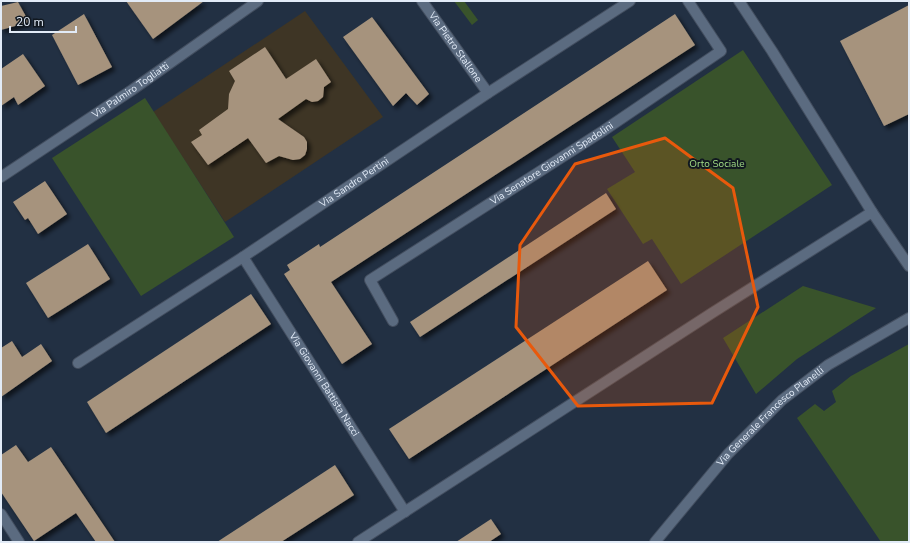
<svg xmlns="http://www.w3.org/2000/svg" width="910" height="543" font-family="'Nunito Sans',sans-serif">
  <defs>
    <filter id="shadow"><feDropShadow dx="3.5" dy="3.5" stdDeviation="2" flood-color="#0009"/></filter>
  </defs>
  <rect width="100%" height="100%" fill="#223043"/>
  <!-- education -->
  <polygon fill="#3e3525" points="305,11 383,117 225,222 153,112"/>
  <!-- green -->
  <g fill="#39532b">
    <polygon points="454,1 464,1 478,20 472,25"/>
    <polygon points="743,50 832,185 681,284 652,239 643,244 607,189 635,172 612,137"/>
    <polygon points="145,98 234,237 141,296 52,158"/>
    <polygon points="803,286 876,308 797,359 756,394 723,338"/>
    <polygon points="909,344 909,542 881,542 797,418 815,404 824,411 836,402 832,391 851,376"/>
  </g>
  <!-- building -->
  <g fill="#a6937d" filter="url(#shadow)">
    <polygon points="126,1 204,1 153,39"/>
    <polygon points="18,2 29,22 1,30 1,6"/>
    <polygon points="909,5 909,114 884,126 840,41"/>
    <polygon points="84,14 112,67 78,85 52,35"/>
    <polygon points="675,14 695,45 331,282 372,344 342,364 284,274 290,270 287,265 319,244 320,247"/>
    <polygon points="372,17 429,94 417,105 406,93 393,106 343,37"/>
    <polygon points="265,47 286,79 316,59 331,82 324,87 323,97 318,101 312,102 306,99 278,119 304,137 307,142 307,149 305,155 300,159 293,160 279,156 266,163 248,138 208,165 191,142 202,135 199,130 228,109 229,94 235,81 229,71"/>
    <polygon points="23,54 45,86 18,105 14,97 1,106 1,69"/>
    <polygon points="45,181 67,214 38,234 28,218 25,220 13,202"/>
    <polygon points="606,193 616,209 420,337 410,322"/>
    <polygon points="88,244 110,279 48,318 26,283"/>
    <polygon points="648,261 667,290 409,459 389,429"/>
    <polygon points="251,294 271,324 106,433 87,402"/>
    <polygon points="12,341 22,357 41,344 52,361 1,397 1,348"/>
    <polygon points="16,445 28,462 51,447 115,542 96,542 76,513 34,541 1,492 1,455"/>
    <polygon points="335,465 354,495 281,542 217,542"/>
    <polygon points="491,519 501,534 489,542 456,542"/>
  </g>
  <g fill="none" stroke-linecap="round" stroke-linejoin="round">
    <!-- minor casing -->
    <g stroke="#434e5f" stroke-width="12">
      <g id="minor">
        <path id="s1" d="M422,1L488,93"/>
        <polyline points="739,1 772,51 872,212"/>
        <path id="s2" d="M1,177L132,90L258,1"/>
        <path id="s3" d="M243,257L405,512"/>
        <path id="s4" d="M393,321L370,280L603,131L721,51L688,1"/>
        <path id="s5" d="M78,363L243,257L488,93L630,1"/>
        <polyline points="1,514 19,542"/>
        <polyline points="358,542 712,313 872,212 909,266"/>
      </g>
    </g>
    <!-- tertiary casing -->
    <g stroke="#434e5f" stroke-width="12">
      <g id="tertiary">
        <path id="s6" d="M655,542L728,454L782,400L828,365L909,318"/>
      </g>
    </g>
    <!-- minor -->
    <use href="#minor" stroke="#5b6b80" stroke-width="10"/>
    <!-- tertiary -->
    <use href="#tertiary" stroke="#5b6b80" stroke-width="10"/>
  </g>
  <!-- marked area -->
  <path fill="#e8590c" fill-opacity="0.2" stroke="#e8590c" stroke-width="3" stroke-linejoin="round" d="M665,138L733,188L758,307L712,403L578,406L516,327L520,245L575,164Z"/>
  <g text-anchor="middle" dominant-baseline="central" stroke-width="4" stroke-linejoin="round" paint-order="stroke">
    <!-- street labels -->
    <g font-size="10" fill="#e2ebf7" stroke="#111820">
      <text stroke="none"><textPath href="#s1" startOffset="57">Via Pietro Stallone</textPath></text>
      <text stroke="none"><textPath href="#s2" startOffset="156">Via Palmiro Togliatti</textPath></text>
      <text stroke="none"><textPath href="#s4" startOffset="263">Via Senatore Giovanni Spadolini</textPath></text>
      <text stroke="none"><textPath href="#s5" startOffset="330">Via Sandro Pertini</textPath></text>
      <text stroke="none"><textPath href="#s3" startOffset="151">Via Giovanni Battista Nacci</textPath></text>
      <text stroke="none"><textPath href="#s6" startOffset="171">Via Generale Francesco Planelli</textPath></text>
    </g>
    <!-- park labels -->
    <g font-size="10" fill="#a1db84" stroke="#111820">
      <text x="717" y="164">Orto Sociale</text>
    </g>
  </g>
  <!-- border -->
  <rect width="910" height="543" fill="none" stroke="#e2ebf7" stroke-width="4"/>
  <!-- scale -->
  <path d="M10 26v6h66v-6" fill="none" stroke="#e2ebf7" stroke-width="2"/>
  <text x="16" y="26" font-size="12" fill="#e2ebf7" stroke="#111820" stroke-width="3" paint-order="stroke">20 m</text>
</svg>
